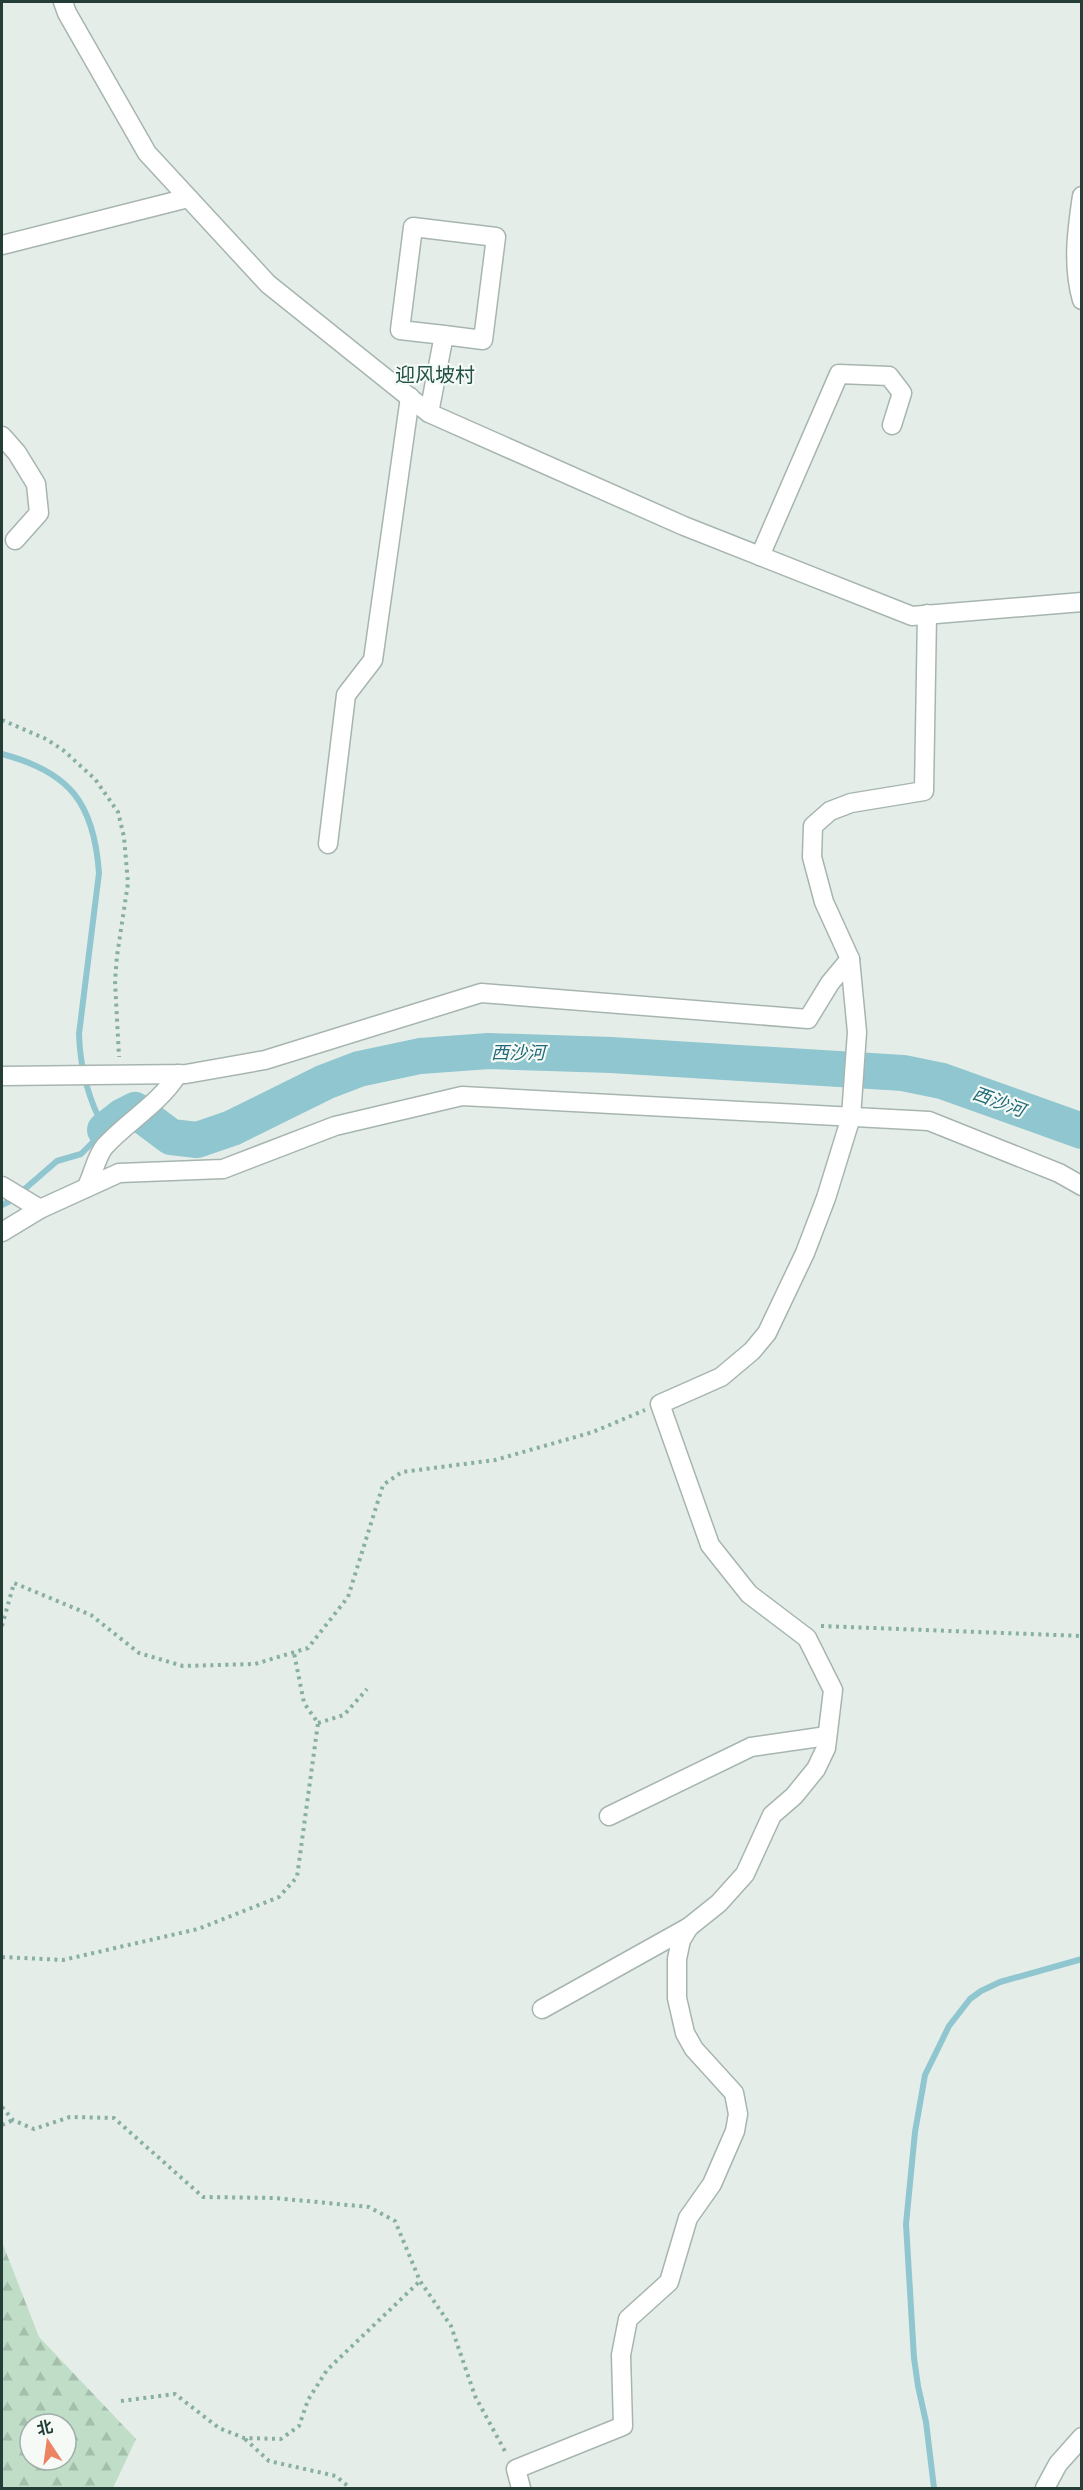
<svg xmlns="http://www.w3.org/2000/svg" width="1083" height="2490" font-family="Lato,'Noto Sans SC',sans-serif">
  <defs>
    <pattern id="forest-firs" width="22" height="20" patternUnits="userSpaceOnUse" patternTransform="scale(1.5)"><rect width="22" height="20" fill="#bfddc7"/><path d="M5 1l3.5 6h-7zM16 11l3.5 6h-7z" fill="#a4bfac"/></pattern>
  </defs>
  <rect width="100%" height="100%" fill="#e5ede9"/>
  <!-- forest -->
  <path fill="url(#forest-firs)" fill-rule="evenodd" d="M2,2242L39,2337L136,2439L113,2488H2ZM30,2424H66V2460H30Z"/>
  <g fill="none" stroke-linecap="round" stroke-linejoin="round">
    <!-- stream -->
    <g stroke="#90c6cf" stroke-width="6">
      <path d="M2,754C70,772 94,803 99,873L79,1034C80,1067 89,1101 105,1130L81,1154L57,1161L12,1200L2,1205"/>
      <polyline points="934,2488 926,2422 918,2386 914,2358 906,2224 915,2132 925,2075 949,2026 970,1999 981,1991 1000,1982 1082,1959"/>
    </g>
    <!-- river -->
    <polyline stroke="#90c6cf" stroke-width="36" points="105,1130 123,1116 135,1110 171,1137 197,1140 232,1128 325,1082 359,1069 420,1056 489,1051 611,1055 903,1073 942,1081 1082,1131"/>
    <!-- minor casing -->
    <g stroke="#a7b5b0" stroke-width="21">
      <g id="minor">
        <polyline points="63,2 67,13 147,153 268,284 429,413 684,526 912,616 1082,602"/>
        <path d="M1082,196C1077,230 1072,265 1082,300"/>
        <polyline points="2,245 188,198"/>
        <polyline points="429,413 444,335 483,340 496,237 413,227 400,330 444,335"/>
        <polyline points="2,436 17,453 36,484 39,513 15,540"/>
        <polyline points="760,556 839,374 889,376 902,393 892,425"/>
        <polyline points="328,844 346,695 373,660 410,397"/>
        <polyline points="2,1076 186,1074 265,1060 481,993 808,1019 830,983 850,959"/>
        <polyline points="2,1186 40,1209"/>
        <path d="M86,1188C93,1176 96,1156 105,1146C129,1120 159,1104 178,1074"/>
        <polyline points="2,1232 40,1209 119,1173 223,1169 335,1126 462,1096 929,1121 1059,1173 1082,1186"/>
        <polyline points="609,1816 751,1747 827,1736"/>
        <polyline points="542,2009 689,1927"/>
        <polyline points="521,2488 516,2469 623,2426 621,2355 628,2319 669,2282 688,2218 712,2184 735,2131 738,2114 734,2093 694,2049 685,2033 677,1998 677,1959 681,1940 689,1927 719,1903 745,1874 772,1815 794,1796 816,1769 826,1748 833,1690 807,1638 749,1594 710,1545 660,1404 721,1377 752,1351 767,1333 805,1253 826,1198 851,1117 857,1032 850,959 824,902 812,857 813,826 830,811 851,803 924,791 927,614"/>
        <polyline points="1045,2488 1058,2464 1082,2437"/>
      </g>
    </g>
    <!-- path -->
    <g stroke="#87afa2" stroke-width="4" stroke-dasharray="3 4.5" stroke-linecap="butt">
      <polyline points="2,720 46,739 63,750 95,779 118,812 124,837 128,883 117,956 115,981 119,1057"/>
      <polyline points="1081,875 1082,875"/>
      <polyline points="2,1626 14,1583 91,1615 139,1653 183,1666 255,1664 308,1648 348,1597 383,1485 402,1472 495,1460 593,1432 645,1410"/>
      <polyline points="821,1626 1082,1636"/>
      <polyline points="318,1723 344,1715 367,1689"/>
      <polyline points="2,1957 63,1960 198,1929 279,1897 297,1877 318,1723 304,1703 294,1653"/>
      <polyline points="2,2107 13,2120 34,2129 70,2117 114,2118 203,2197 275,2198 369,2207 395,2221 420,2281 451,2326 475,2396 507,2455"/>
      <polyline points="2,2125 13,2120"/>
      <polyline points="121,2401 175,2394 219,2428 244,2438 281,2439 299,2426 308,2400 327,2370 420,2281"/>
      <polyline points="245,2439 269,2461 336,2476 350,2488"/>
    </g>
    <!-- minor -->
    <use href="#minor" stroke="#fff" stroke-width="18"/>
  </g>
  <g text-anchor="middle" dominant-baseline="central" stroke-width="4.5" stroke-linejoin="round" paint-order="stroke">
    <!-- water labels -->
    <g font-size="18" font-style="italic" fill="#216a78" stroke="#f5faf7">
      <text x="518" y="1052">西沙河</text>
      <text transform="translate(999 1101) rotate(20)">西沙河</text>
    </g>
    <!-- quarter labels -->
    <g font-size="20" fill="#215044" stroke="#f5faf7">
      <text x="435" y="374">迎风坡村</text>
    </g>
  </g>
  <!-- border -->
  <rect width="1083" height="2490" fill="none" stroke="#243e37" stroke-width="6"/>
  <!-- north arrow -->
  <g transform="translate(48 2442) rotate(347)"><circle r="28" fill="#f5faf7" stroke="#a1afaa" stroke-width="1.5"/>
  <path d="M0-4.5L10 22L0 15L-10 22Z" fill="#ec8464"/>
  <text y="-9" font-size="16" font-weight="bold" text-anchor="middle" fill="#243e37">北</text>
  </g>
</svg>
